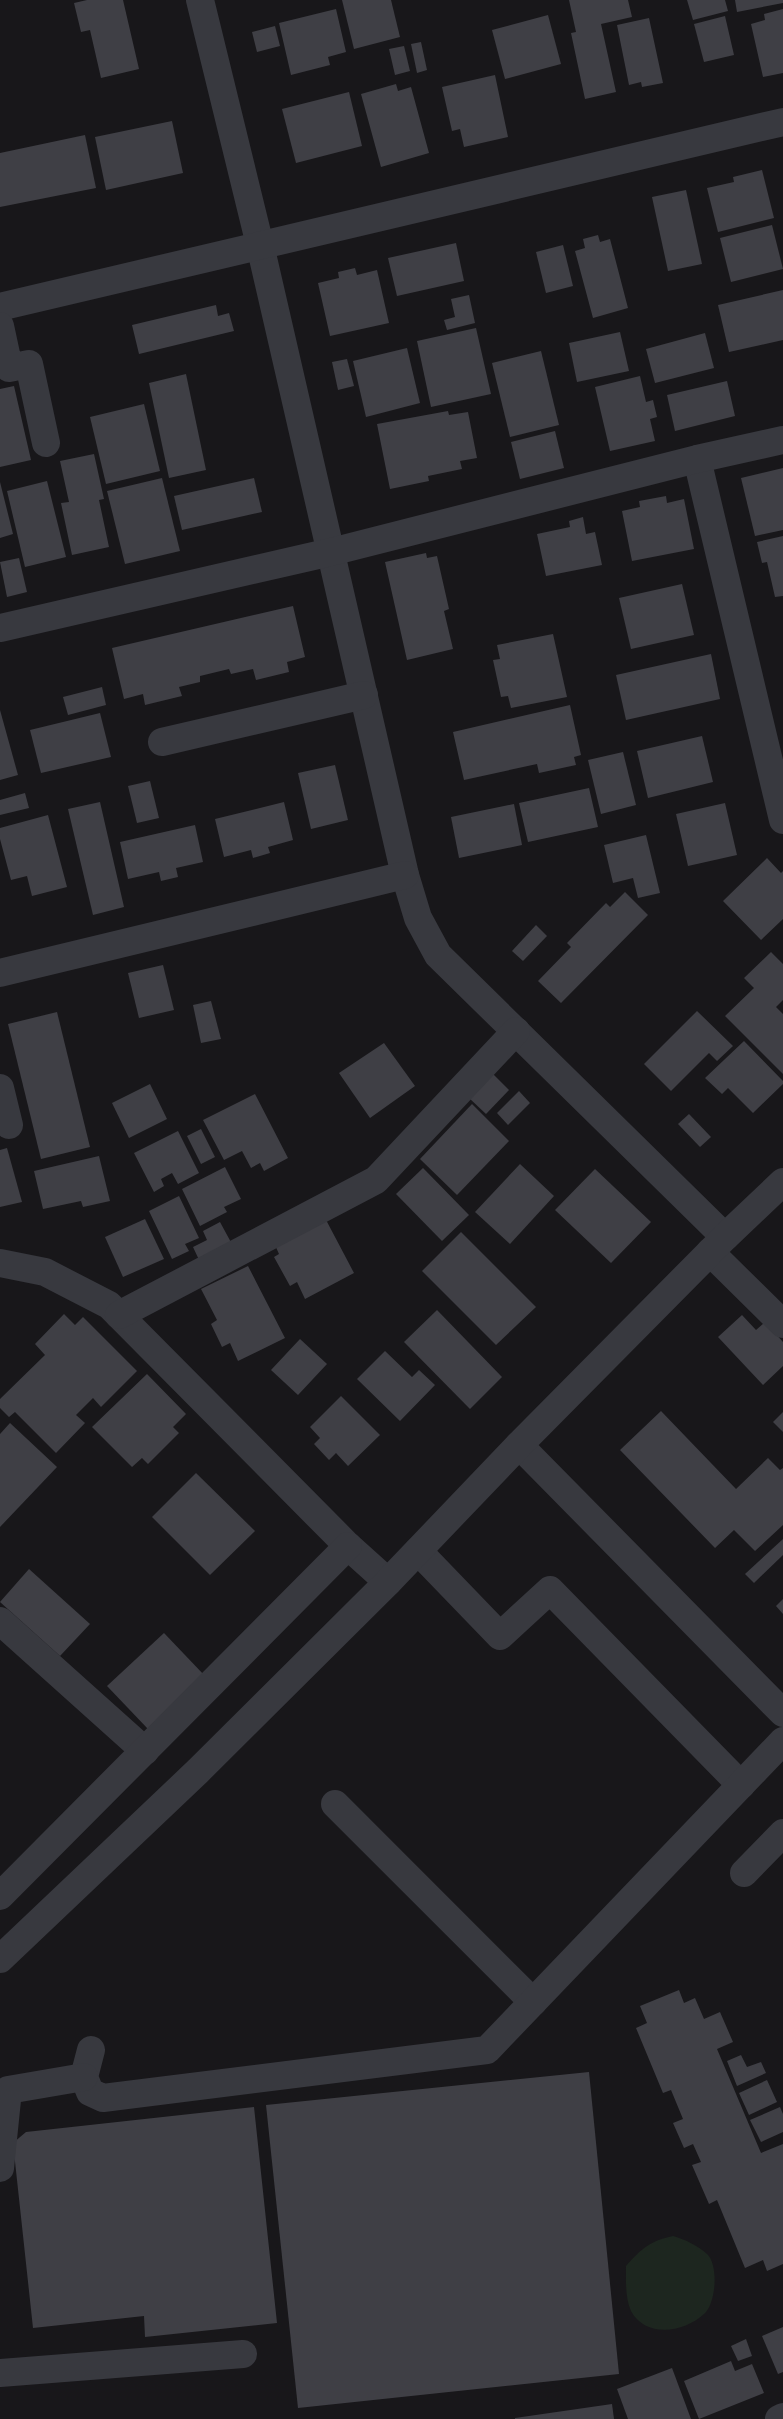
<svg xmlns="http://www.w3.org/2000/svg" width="783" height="2419" font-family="'Noto Sans',sans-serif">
  <rect width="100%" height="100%" fill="#18171a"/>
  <!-- green -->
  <path fill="#1d261f" d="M673,2236C686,2240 697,2245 707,2254C719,2265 716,2304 704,2314C685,2332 646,2339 631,2311C625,2298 626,2280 626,2266C642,2248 650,2241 673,2236Z"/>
  <!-- building -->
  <g fill="#3f3f45">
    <polygon points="87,0 123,0 139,69 101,78 90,30 81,32 74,3"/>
    <polygon points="342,0 391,0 400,37 354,49"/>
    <polygon points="569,0 628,0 632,17 601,24 616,92 585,99 571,33 576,32"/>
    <polygon points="687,0 725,0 728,11 693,20"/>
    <polygon points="735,0 783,0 783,3 737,12"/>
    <polygon points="336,9 346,52 328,57 330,65 291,75 279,23"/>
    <polygon points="783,9 783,73 763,77 751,24 765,20 764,14"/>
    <polygon points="548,15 561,64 505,79 492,30"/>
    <polygon points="725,16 734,55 704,62 694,24"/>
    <polygon points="649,18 663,83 642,87 641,82 629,85 617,25"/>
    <polygon points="275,26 280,46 257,52 252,32"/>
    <polygon points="421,42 427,70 417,73 411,44"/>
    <polygon points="404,46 410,71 395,75 389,49"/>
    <polygon points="495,75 508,137 464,147 460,129 452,131 442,87"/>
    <polygon points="396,84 398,91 411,87 429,153 381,167 361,94"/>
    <polygon points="349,92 362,146 296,163 282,109"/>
    <polygon points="172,121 183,173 106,190 95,137"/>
    <polygon points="85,135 96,188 0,207 0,153"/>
    <polygon points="762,170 774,218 718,232 707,188 734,182 733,177"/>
    <polygon points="686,190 702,264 668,271 652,197"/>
    <polygon points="772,225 783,269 731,282 720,238"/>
    <polygon points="598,235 600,242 610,239 628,308 593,318 575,251 585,248 583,239"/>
    <polygon points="456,243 464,281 397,296 388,258"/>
    <polygon points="563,245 573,286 546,293 536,252"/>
    <polygon points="355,268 357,275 377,270 389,323 330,336 318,283 339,278 338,272"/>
    <polygon points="783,290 783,340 729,352 718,305"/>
    <polygon points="469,295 475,323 447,330 444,320 455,317 451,299"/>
    <polygon points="216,305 218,316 229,313 234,331 139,354 132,325"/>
    <polygon points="476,328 491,394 431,407 417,341"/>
    <polygon points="620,332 629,371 577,382 569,343"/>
    <polygon points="705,333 714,368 655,383 646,349"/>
    <polygon points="407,348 420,403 366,417 353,361"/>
    <polygon points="541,351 559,425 510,437 492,363"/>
    <polygon points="347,359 354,386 338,390 332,362"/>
    <polygon points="186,374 206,470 169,478 149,383"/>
    <polygon points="640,376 646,402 653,400 657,417 650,419 655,441 610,451 595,387"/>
    <polygon points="727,381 735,416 675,431 667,395"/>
    <polygon points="14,386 31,460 0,467 0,389"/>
    <polygon points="144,404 160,471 106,484 90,417"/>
    <polygon points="448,411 449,415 468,412 477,458 460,461 462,469 428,476 429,481 390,489 377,424"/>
    <polygon points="555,431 564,468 520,479 511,442"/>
    <polygon points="94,454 104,499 99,500 109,547 72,555 61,503 69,502 60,461"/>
    <polygon points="783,468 783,530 755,536 741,478"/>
    <polygon points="162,478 180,551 125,564 107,491"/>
    <polygon points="254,478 262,512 182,530 174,496"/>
    <polygon points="47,481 66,557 25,567 7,491"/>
    <polygon points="0,482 13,534 0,538"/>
    <polygon points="666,496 667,503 684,499 694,549 632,561 622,511 640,507 639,501"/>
    <polygon points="583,517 586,534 595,532 602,565 546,576 537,534 570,527 569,521"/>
    <polygon points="783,536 783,596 775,597 767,562 762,563 757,542"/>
    <polygon points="426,553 427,558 437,556 449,609 444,611 453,649 407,660 385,562"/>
    <polygon points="19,558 27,592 7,597 0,562"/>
    <polygon points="682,584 694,635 631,649 619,598"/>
    <polygon points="293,606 305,657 287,662 289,672 256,680 253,669 231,674 229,669 200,676 200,682 179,687 182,696 145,705 143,694 124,699 112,648"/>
    <polygon points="553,634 567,697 511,708 508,696 501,697 493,660 500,659 497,645"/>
    <polygon points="711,654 720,699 626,720 616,675"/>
    <polygon points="102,687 106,705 68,715 63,697"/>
    <polygon points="570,705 581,755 574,757 576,765 539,773 537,764 464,780 453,732"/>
    <polygon points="0,710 18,775 0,780"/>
    <polygon points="100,713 111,757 41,773 30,730"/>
    <polygon points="702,736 713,782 648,798 637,751"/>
    <polygon points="623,752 636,805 601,814 588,760"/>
    <polygon points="335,765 348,820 311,829 298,773"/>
    <polygon points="150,781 159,818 137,823 128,786"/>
    <polygon points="589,788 598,827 528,842 519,803"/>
    <polygon points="25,793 29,808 0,815 0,800"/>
    <polygon points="100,802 124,907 93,915 68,809"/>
    <polygon points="284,802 293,840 268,847 270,853 253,858 251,850 224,857 215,819"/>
    <polygon points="725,803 737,855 688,866 676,814"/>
    <polygon points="514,804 522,845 459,858 451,817"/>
    <polygon points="48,815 67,887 32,896 27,876 11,880 0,839 0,828"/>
    <polygon points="195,825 203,862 176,868 178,877 161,881 159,872 128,879 120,842"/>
    <polygon points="646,835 660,893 638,898 633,878 613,883 604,845"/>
    <polygon points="767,858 781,873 783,871 783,919 761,940 723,901"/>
    <polygon points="625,892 648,915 561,1003 538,981 571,947 567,943 606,903 610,907"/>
    <polygon points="536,925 547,936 523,961 512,951"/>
    <polygon points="771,952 783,964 783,1000 776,1007 783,1014 783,1074 725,1016 754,988 744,978"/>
    <polygon points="163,965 174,1010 139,1018 128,973"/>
    <polygon points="211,1001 221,1039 201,1043 193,1005"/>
    <polygon points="697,1011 733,1046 717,1061 709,1053 671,1091 644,1064"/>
    <polygon points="57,1012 90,1147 41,1159 8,1024"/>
    <polygon points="744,1041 783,1081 783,1084 753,1113 728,1088 722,1094 705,1078"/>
    <polygon points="384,1043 415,1086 370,1118 339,1073"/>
    <polygon points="492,1073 509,1090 486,1114 468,1097"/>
    <polygon points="150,1084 167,1119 129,1138 112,1103"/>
    <polygon points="519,1091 530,1103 508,1125 497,1113"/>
    <polygon points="255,1094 288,1158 264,1171 260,1163 251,1168 242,1151 224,1160 203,1120"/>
    <polygon points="472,1104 509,1141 457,1195 420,1159"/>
    <polygon points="689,1114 711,1137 700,1147 678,1124"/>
    <polygon points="201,1129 215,1157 201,1164 187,1136"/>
    <polygon points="178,1131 199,1173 178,1184 172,1173 161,1179 164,1186 154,1192 134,1153"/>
    <polygon points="7,1148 22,1202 0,1207 0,1150"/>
    <polygon points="99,1156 110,1201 83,1207 81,1201 43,1209 34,1171"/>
    <polygon points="520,1164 554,1196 510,1244 475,1212"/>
    <polygon points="225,1167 241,1199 224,1207 227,1212 200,1226 182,1189"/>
    <polygon points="423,1168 469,1215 442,1241 396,1194"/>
    <polygon points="595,1169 651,1222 611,1263 555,1210"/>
    <polygon points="179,1196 199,1238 185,1244 189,1251 172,1259 149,1211"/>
    <polygon points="325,1218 354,1273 305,1299 297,1282 290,1286 274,1257 279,1254 275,1245"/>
    <polygon points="145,1219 164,1259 123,1277 105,1237"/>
    <polygon points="220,1222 233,1246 200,1262 193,1247 207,1240 203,1231"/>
    <polygon points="461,1232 536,1307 496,1345 422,1271"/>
    <polygon points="248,1266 285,1338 238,1361 230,1343 222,1347 211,1324 217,1320 201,1289"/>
    <polygon points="437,1310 502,1377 470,1409 404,1342"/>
    <polygon points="64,1314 75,1325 83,1317 137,1371 101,1407 93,1398 76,1415 85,1423 56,1453 15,1412 9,1417 0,1408 0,1399 45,1355 35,1344"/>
    <polygon points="742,1315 756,1330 765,1322 783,1342 783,1366 763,1385 718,1337"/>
    <polygon points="300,1339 327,1364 298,1395 271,1370"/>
    <polygon points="385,1351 412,1377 419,1370 435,1385 400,1421 357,1379"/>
    <polygon points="147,1374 186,1414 173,1427 179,1433 148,1464 142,1458 132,1467 92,1427"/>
    <polygon points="341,1396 380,1435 348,1466 336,1453 329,1460 314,1444 320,1438 310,1427"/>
    <polygon points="661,1411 736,1489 768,1458 780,1470 783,1468 783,1525 755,1551 734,1530 715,1548 620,1450"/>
    <polygon points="783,1412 783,1432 773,1422"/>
    <polygon points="10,1423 57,1467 0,1527 0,1434"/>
    <polygon points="196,1473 255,1531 210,1575 152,1517"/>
    <polygon points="783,1539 783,1555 754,1583 745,1574"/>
    <polygon points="29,1569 90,1624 60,1656 0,1602"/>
    <polygon points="783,1599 783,1614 776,1606"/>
    <polygon points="164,1633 205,1676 148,1729 107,1686"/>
    <polygon points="679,1990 684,2003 695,1998 704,2019 720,2012 733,2042 717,2049 761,2153 783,2144 783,2264 767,2271 763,2260 745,2268 717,2200 709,2204 692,2165 701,2162 693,2144 684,2148 673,2123 683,2119 671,2090 663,2093 636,2028 647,2023 640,2006"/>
    <polygon points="741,2055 747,2067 761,2062 766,2073 737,2086 727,2061"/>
    <polygon points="589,2072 619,2374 298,2408 266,2105"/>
    <polygon points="767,2080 777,2102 749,2115 739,2093"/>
    <polygon points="254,2107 277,2323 145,2337 144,2316 33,2328 13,2143 26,2132"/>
    <polygon points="780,2107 783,2114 783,2132 761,2142 750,2120"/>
    <polygon points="783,2327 783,2372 778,2374 762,2336"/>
    <polygon points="746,2339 752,2356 738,2361 731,2346"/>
    <polygon points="731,2361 735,2371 752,2364 764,2393 699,2419 684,2381"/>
    <polygon points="672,2368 691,2419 628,2419 617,2389"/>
    <polygon points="612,2404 614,2419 515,2419 515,2418"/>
  </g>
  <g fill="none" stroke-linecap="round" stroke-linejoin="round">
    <!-- minor -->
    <g stroke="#38393f" stroke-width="28">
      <polyline points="200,0 260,245 405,875 418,918 438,955 725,1237"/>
      <polyline points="0,307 783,122"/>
      <polyline points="0,326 9,368 29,364 46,443"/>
      <polyline points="697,459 783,820"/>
      <polyline points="0,628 331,552 697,459 783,440"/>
      <polyline points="162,742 364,695"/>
      <polyline points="0,973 405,875"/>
      <polyline points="0,1088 9,1125"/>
      <polyline points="710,1252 783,1324"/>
      <polyline points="0,1263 45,1272 109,1305 348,1546 388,1582"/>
      <polyline points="119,1315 376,1180 516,1031"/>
      <polyline points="519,1445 783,1713"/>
      <polyline points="418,1551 500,1636 550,1590 741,1785"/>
      <polyline points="0,1621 145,1751"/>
      <polyline points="335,1804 533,2002"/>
      <polyline points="744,1873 783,1833"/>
      <polyline points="0,1896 348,1546"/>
      <polyline points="0,1959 198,1771 388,1582 519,1445 725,1237 783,1182"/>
      <polyline points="91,2050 84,2077 90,2092 103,2098 487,2050 783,1741"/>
      <polyline points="0,2168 8,2090 84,2077"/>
      <polyline points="0,2373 243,2354"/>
      <polyline points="779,2419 783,2417"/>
    </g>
  </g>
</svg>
